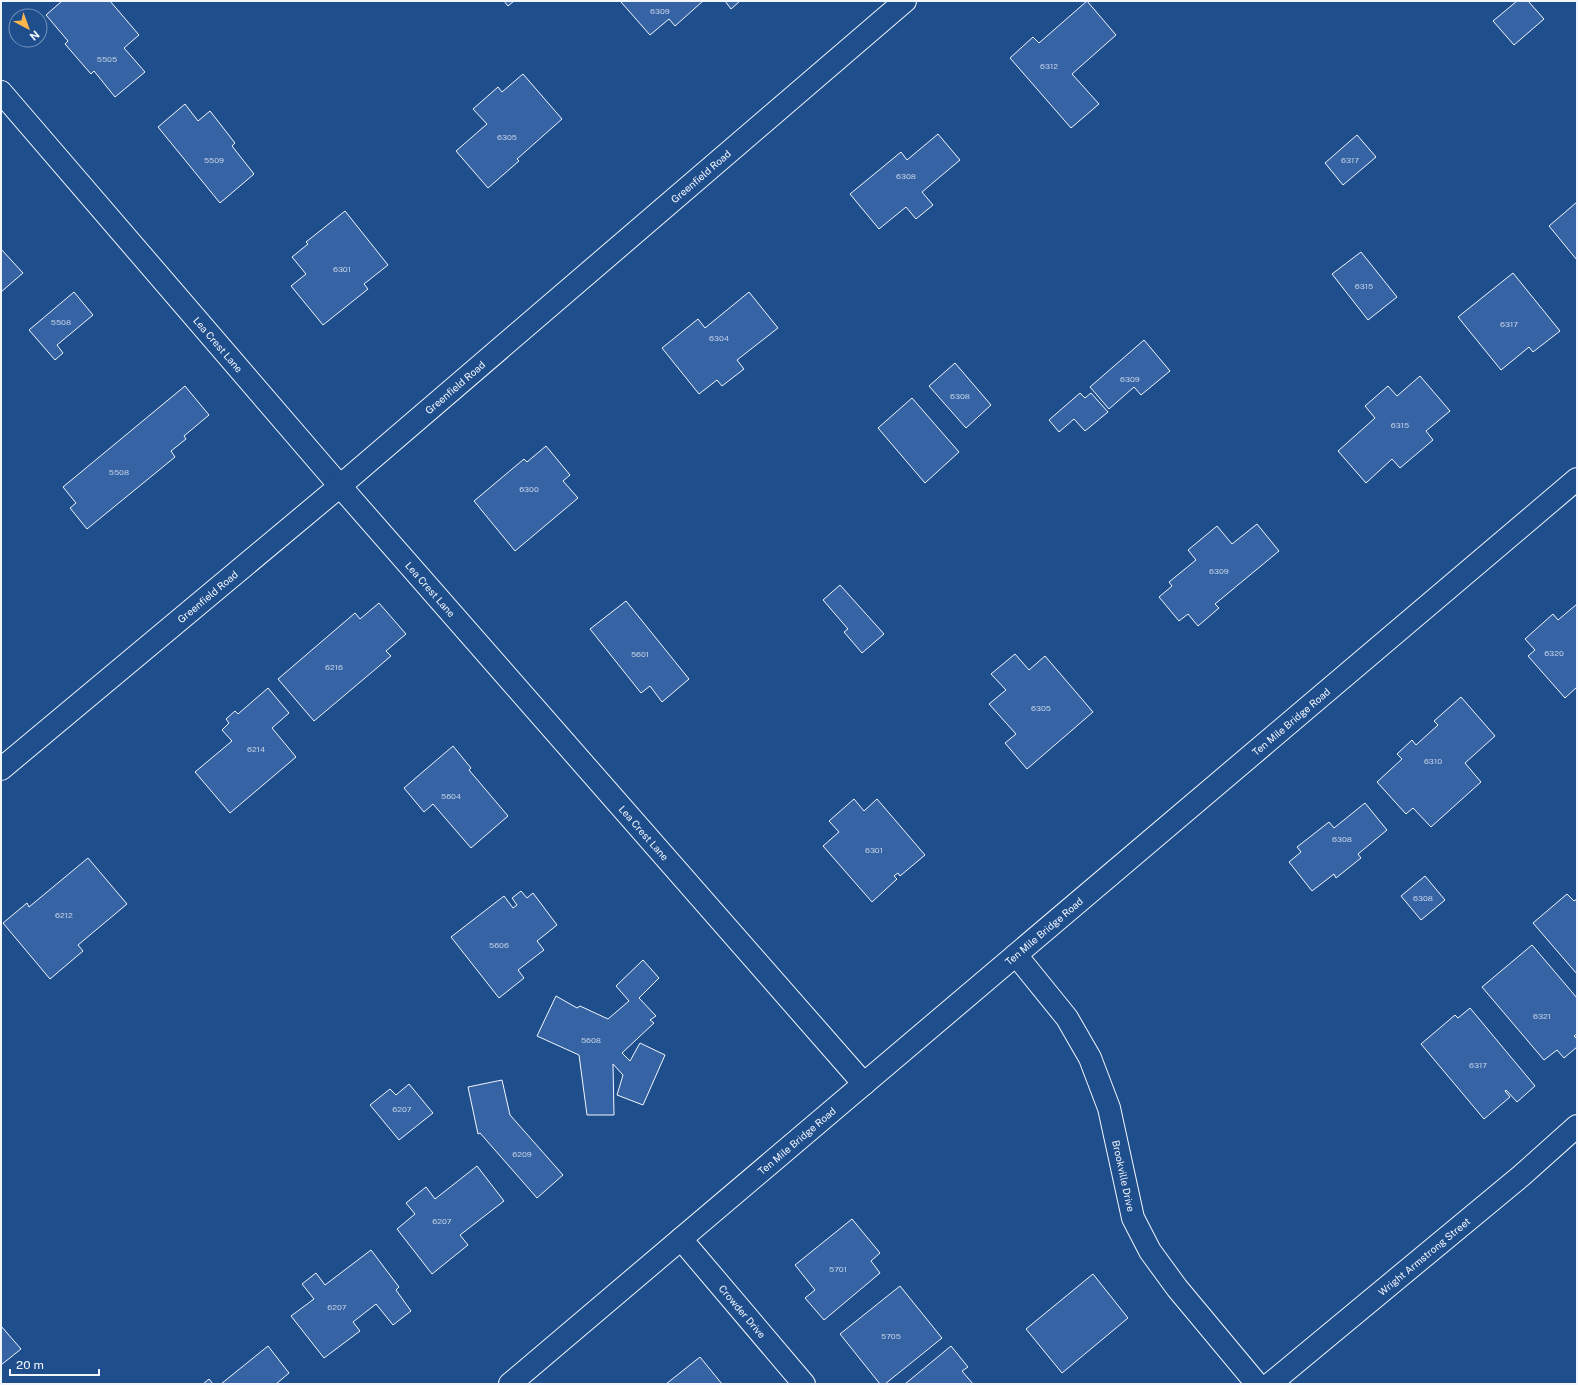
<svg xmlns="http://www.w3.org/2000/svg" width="1578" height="1385" font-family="'Public Sans',sans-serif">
  <rect width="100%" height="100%" fill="#1f4e8c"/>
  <!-- building -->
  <g fill="#3563a3" stroke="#f2f6ff">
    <polygon points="62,1 110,1 139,35 124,48 145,72 115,97 94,71 91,74 65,44 68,41 46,15"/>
    <polygon points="504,1 514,1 508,6"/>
    <polygon points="622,1 703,1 675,26 669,19 650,35 621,2"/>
    <polygon points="725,1 740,1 731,9"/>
    <polygon points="1087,1 1116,35 1072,74 1099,104 1071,128 1010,58 1033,37 1039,43"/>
    <polygon points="1517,1 1528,1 1544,19 1514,45 1493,21"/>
    <polygon points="523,74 562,119 517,159 519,161 488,188 456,151 487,124 473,109 498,87 502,92"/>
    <polygon points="185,104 198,121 210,111 235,143 232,146 254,174 220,203 158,127"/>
    <polygon points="938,134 960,160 922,192 933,205 916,219 906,207 879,229 850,194 901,152 907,160"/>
    <polygon points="1357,135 1376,157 1343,185 1325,163"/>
    <polygon points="1577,202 1577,260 1549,226"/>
    <polygon points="345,211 388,265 364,284 368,289 323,325 291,286 306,274 292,257 308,244 306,242"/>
    <polygon points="1,249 23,273 1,292"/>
    <polygon points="1361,252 1397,297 1368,320 1332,274"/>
    <polygon points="1513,273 1560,331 1533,352 1529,347 1501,370 1458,317"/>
    <polygon points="74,292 93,315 57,345 63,353 55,360 29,330"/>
    <polygon points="749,292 778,328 737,360 744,369 722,386 717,380 699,394 662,348 698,319 705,328"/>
    <polygon points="1144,340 1170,371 1141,395 1134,387 1109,409 1090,387"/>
    <polygon points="955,363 991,405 966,428 929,386"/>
    <polygon points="1420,376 1450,411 1426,431 1433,440 1400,468 1392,459 1366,483 1338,451 1375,418 1365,406 1388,386 1397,396"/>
    <polygon points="185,386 209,415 184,436 186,439 171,451 175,457 87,529 70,508 76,503 63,487"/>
    <polygon points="1080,393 1085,398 1091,393 1108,412 1085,431 1074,419 1059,432 1049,420"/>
    <polygon points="912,398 959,452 925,483 878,428"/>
    <polygon points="546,446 570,475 563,481 578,498 515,551 474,501 524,459 527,462"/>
    <polygon points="1257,524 1279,551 1215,604 1219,608 1198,626 1188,614 1179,621 1159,597 1172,586 1169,582 1196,560 1188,550 1217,526 1232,544"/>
    <polygon points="840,585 884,634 862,653 844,632 848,629 823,600"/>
    <polygon points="626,601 689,679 662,702 650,686 641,693 590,629"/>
    <polygon points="379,603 406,634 386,651 391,656 314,721 278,679 355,613 360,619"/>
    <polygon points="1577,604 1577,687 1565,698 1528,656 1535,650 1525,639 1553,614 1558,620"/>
    <polygon points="1015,654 1029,670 1045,656 1093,712 1027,769 1005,743 1016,734 989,704 1006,690 991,674"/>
    <polygon points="268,688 289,713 272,728 296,757 230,813 195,772 232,741 222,730 229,723 226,719 235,711 238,714"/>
    <polygon points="1461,697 1495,736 1465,763 1481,782 1431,827 1413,808 1406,814 1377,782 1402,759 1397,754 1412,740 1416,745 1438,725 1434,721"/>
    <polygon points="453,746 471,768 469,770 508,816 471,848 433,804 424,812 404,788"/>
    <polygon points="854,799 864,811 877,799 925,855 900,876 898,873 894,876 897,879 872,902 823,846 839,832 829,821"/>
    <polygon points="1365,803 1387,830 1358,854 1361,858 1336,878 1334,874 1312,891 1289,862 1301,852 1297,847 1329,822 1334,828"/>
    <polygon points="88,858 127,904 78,945 83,951 50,979 3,923 27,903 29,907"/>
    <polygon points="1425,876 1445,900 1421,920 1401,896"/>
    <polygon points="521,891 527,898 533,893 557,925 537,941 544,950 518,970 524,978 499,998 451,937 504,896 513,908 517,905 512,898"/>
    <polygon points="1567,894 1574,901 1577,899 1577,974 1533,923"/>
    <polygon points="1532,945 1577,998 1577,1034 1574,1036 1577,1039 1577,1047 1564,1058 1557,1050 1544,1060 1482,987"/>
    <polygon points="643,960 659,978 639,998 656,1016 650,1020 654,1023 622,1053 630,1061 640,1043 665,1055 643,1105 617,1095 623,1075 613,1064 614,1115 587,1115 579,1055 537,1036 556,996 577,1008 580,1006 608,1019 629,1001 616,986"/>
    <polygon points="1470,1008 1535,1086 1517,1102 1506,1090 1505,1091 1510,1097 1484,1119 1421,1044 1455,1015 1458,1018"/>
    <polygon points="502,1080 510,1115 563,1175 537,1198 480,1133 478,1134 468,1087"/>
    <polygon points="409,1084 433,1113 399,1140 370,1105 390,1089 396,1095"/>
    <polygon points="477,1166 504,1201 460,1235 468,1245 432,1274 397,1229 415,1214 406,1203 426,1187 435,1199"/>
    <polygon points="852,1219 880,1253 871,1261 880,1273 824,1320 805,1298 815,1290 795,1265"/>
    <polygon points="371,1250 399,1287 396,1290 411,1311 393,1325 376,1304 353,1322 360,1331 324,1358 291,1316 314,1299 302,1284 316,1273 325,1285"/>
    <polygon points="1093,1274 1128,1318 1062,1373 1026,1329"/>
    <polygon points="900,1286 942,1338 885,1384 880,1384 840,1334"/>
    <polygon points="1,1326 21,1349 1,1365"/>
    <polygon points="268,1346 289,1373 276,1384 221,1384"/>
    <polygon points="951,1346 968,1367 962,1371 973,1384 905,1384"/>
    <polygon points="700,1357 722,1384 666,1384"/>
    <polygon points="209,1379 213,1384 203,1384"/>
  </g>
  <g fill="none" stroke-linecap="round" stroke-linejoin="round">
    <!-- minor casing -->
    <g stroke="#f2f6ff" stroke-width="24">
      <g id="minor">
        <path id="s1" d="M1,92L340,486L864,1084"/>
        <path id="s2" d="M1,769L340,486L905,1"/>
        <path id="s3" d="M1016,955L1067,1018L1090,1058L1109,1108L1133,1218L1150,1251L1177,1288L1257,1384"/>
        <path id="s4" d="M681,1239L804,1384"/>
        <path id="s5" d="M1270,1384L1521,1176L1577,1126"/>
      </g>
    </g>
    <!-- tertiary casing -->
    <g stroke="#f2f6ff" stroke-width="24">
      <g id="tertiary">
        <path id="s6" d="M510,1384L1577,479"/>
      </g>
    </g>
    <!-- minor -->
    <use href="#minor" stroke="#1f4e8c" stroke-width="22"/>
    <!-- tertiary -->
    <use href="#tertiary" stroke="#1f4e8c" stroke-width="22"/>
  </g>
  <g text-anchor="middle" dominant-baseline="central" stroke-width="3" stroke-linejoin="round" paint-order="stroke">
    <!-- number labels -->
    <g font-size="8" fill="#c3d1e8">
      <text x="660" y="11">6309</text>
      <text x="107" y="59">5505</text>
      <text x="1049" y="66">6312</text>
      <text x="507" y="137">6305</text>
      <text x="214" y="160">5509</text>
      <text x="1350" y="160">6317</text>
      <text x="906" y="176">6308</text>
      <text x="342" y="269">6301</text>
      <text x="1364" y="286">6315</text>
      <text x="61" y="322">5508</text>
      <text x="1509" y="324">6317</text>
      <text x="719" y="338">6304</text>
      <text x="1130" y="379">6309</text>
      <text x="960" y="396">6308</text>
      <text x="1400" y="425">6315</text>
      <text x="119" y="472">5508</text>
      <text x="529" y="489">6300</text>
      <text x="1219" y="571">6309</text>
      <text x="1554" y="653">6320</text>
      <text x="640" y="654">5601</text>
      <text x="334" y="667">6216</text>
      <text x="1041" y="708">6305</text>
      <text x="256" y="749">6214</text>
      <text x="1433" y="761">6310</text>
      <text x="451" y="796">5604</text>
      <text x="1342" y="839">6308</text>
      <text x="874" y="850">6301</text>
      <text x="1423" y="898">6308</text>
      <text x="64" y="915">6212</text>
      <text x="499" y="945">5606</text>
      <text x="1542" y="1016">6321</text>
      <text x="591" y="1040">5608</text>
      <text x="1478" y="1065">6317</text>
      <text x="402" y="1109">6207</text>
      <text x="522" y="1154">6209</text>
      <text x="442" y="1221">6207</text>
      <text x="838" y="1269">5701</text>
      <text x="337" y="1307">6207</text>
      <text x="891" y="1336">5705</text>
    </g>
    <!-- street labels -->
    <g font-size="10" fill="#f2f6ff" stroke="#1f4e8c">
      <text stroke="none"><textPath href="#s2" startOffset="917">Greenfield Road</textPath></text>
      <text stroke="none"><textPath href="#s1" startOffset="333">Lea Crest Lane</textPath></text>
      <text stroke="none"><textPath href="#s2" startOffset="593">Greenfield Road</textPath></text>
      <text stroke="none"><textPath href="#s1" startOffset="657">Lea Crest Lane</textPath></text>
      <text stroke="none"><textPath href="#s2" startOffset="269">Greenfield Road</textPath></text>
      <text stroke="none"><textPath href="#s6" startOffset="1024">Ten Mile Bridge Road</textPath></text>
      <text stroke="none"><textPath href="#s1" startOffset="981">Lea Crest Lane</textPath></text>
      <text stroke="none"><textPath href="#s6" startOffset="700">Ten Mile Bridge Road</textPath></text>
      <text stroke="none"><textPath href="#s6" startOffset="376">Ten Mile Bridge Road</textPath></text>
      <text stroke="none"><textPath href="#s3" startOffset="250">Brookville Drive</textPath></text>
      <text stroke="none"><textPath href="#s5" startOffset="200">Wright Armstrong Street</textPath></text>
      <text stroke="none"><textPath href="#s4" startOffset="95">Crowder Drive</textPath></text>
    </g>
  </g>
  <!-- border -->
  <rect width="1578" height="1385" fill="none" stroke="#f2f6ff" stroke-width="4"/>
  <!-- north arrow -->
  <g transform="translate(28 28) rotate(139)"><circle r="19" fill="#1f4e8c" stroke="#7391ba"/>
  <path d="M0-3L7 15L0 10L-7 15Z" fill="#ffb74d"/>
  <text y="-6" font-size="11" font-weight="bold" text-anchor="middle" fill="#f2f6ff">N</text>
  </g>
  <!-- scale -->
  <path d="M10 1369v6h89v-6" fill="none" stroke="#f2f6ff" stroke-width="2"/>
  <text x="16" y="1369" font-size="12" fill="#f2f6ff" stroke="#1f4e8c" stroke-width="3" paint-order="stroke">20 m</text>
</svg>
